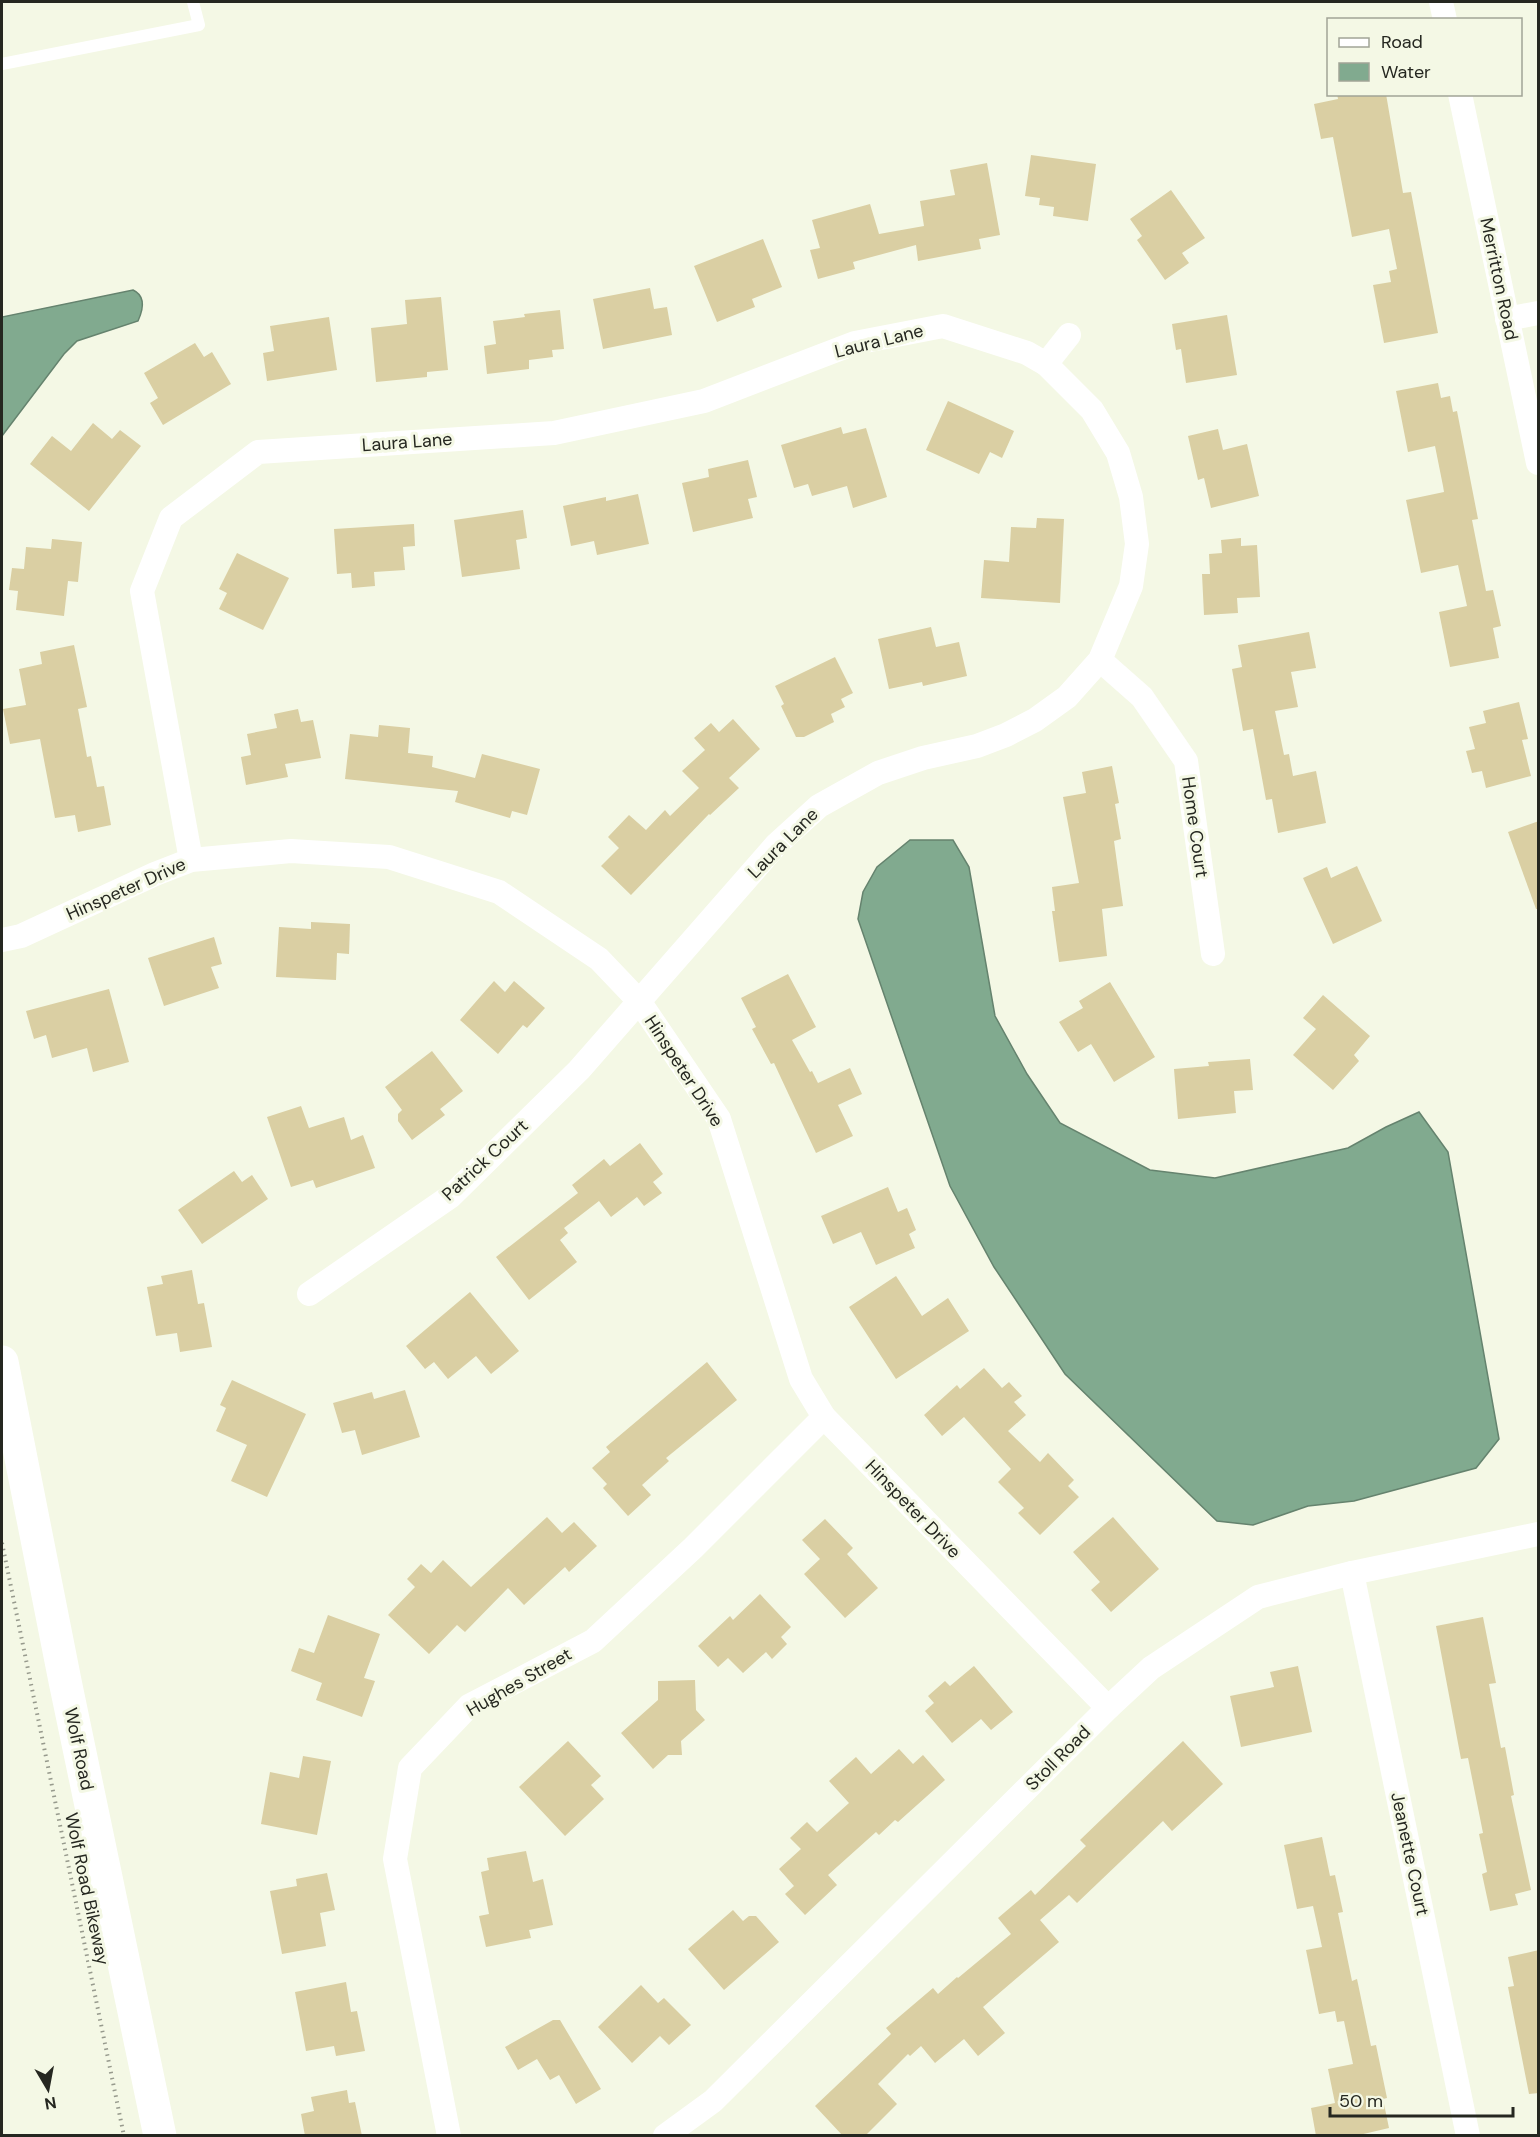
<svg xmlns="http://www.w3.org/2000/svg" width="1540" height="2137" font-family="'DM Sans',sans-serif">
  <rect width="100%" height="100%" fill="#f4f8e5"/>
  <!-- water -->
  <g fill="#81aa8f" stroke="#65836e" stroke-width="1.5">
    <path d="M133,290C146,296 143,310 138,321L77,341L64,354L2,436V317Z"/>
    <polygon points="910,840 953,840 969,867 995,1016 1027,1074 1060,1123 1150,1170 1215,1178 1348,1148 1386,1127 1419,1112 1448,1152 1499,1439 1476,1468 1354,1501 1308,1506 1253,1525 1217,1521 1065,1374 994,1267 950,1186 858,919 863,892 877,867"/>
  </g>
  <!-- building -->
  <g fill="#dacfa3">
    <polygon points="1337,94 1386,94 1403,193 1411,192 1438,333 1384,343 1373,285 1391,282 1389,271 1397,269 1389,229 1352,237 1333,137 1321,139 1314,104 1338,99"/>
    <polygon points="1031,155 1096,164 1088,221 1053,216 1054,207 1039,205 1040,198 1025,196"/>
    <polygon points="987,163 1000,235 979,239 981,249 918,261 916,245 853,262 855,269 818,279 810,250 820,248 812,220 870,204 879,234 924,226 920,201 955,195 950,170"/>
    <polygon points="1171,190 1205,238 1182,253 1189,263 1165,280 1137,240 1142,236 1130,219"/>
    <polygon points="763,239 782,287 752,299 755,307 717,322 694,266"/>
    <polygon points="650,288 654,309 667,307 672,335 603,349 593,299"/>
    <polygon points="441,297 448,370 427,372 427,377 376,382 371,328 407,324 405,300"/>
    <polygon points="560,310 564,349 552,350 553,357 529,360 529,369 487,374 484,346 496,344 493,321 525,317 524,314"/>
    <polygon points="1227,315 1237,375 1186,383 1181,349 1176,350 1172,324"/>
    <polygon points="329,317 337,370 267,381 263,353 274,351 270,326"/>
    <polygon points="195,343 204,357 212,352 231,384 163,425 150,403 158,398 144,373"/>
    <polygon points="1438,383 1441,398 1450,396 1453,412 1457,411 1478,519 1472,520 1486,591 1493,590 1501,626 1493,628 1499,658 1450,667 1439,612 1467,606 1458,565 1421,573 1406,500 1444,492 1443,486 1435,446 1408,452 1396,391"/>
    <polygon points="948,401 1014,431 1002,458 990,452 979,474 926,450"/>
    <polygon points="93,423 112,439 120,430 141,446 89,511 30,464 52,436 71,451"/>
    <polygon points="841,427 843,434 866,428 887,497 853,508 847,486 812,496 808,484 794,488 781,445"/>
    <polygon points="1218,429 1223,450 1247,444 1259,496 1211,508 1204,478 1198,480 1188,436"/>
    <polygon points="748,460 757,497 748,499 753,518 693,532 682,483 709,477 708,469"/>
    <polygon points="638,494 649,544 597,555 594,541 571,546 563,506 606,497 606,501"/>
    <polygon points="523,510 527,538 516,540 520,569 462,577 454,520"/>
    <polygon points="1037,518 1064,519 1060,603 981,598 984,560 1009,562 1011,527 1036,528"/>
    <polygon points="414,524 415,546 403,547 405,570 374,572 375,586 352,588 351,573 337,574 334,529"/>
    <polygon points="1241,538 1241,546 1257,545 1260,597 1237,598 1238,613 1204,615 1202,574 1210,574 1209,554 1222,553 1221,540"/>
    <polygon points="52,539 82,542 78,582 68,581 64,616 16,610 18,591 9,590 12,568 24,569 26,547 51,549"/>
    <polygon points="237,553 289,578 263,630 219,609 227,593 219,589"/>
    <polygon points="931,627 936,647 959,642 967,676 923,686 922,682 889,689 878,639"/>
    <polygon points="1309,632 1316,668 1291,672 1298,707 1275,711 1284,755 1289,754 1293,776 1316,771 1326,823 1278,833 1272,799 1266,800 1253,729 1243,731 1232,669 1242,667 1238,645"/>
    <polygon points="74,645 87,707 78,709 87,757 91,756 97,787 104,786 111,825 78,832 75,815 55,818 40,739 10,744 3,709 26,705 19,669 42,664 40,652"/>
    <polygon points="835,657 853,693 841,699 845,707 831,714 834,722 804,737 796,737 781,706 784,704 775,686"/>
    <polygon points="1519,702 1528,739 1522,740 1531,776 1486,788 1482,771 1472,773 1466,751 1475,749 1469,727 1486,723 1483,711"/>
    <polygon points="298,709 301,722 313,720 321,758 285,764 288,777 246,785 241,757 251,755 247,734 277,728 274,714"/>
    <polygon points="733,719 760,749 729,778 739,788 710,815 709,814 631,895 601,866 619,848 608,837 629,815 646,830 665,810 670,816 699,788 682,771 705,750 694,738 711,723 719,732"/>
    <polygon points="379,725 410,728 408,753 433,756 432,767 475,778 482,754 540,769 527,815 512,811 510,818 455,802 458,791 345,779 350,734 378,737"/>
    <polygon points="1112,766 1119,803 1115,804 1121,839 1114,841 1123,906 1102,909 1107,956 1059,962 1052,911 1055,911 1052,887 1079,883 1063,797 1086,793 1082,772"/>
    <polygon points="1539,821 1539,909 1536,909 1508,832"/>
    <polygon points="1357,866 1382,921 1333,944 1303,878 1327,867 1331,878"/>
    <polygon points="311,922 350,924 349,954 337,953 336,980 276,977 279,927 311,929"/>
    <polygon points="214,937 222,964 211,967 219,988 164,1006 148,958"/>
    <polygon points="788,974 816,1027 792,1040 810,1072 812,1071 818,1083 850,1068 862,1094 838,1105 853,1136 816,1153 774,1063 771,1064 752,1029 756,1027 741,998"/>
    <polygon points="494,981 505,992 514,981 545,1008 527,1028 523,1025 498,1054 460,1020"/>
    <polygon points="1110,982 1155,1057 1114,1082 1091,1044 1078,1052 1059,1022 1083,1008 1079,1001"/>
    <polygon points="109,989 129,1062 93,1072 87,1048 52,1058 46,1035 34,1039 26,1011"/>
    <polygon points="1323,995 1370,1036 1354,1055 1359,1061 1333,1090 1293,1055 1316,1029 1303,1018"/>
    <polygon points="432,1051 463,1091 440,1109 445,1115 412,1140 398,1121 398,1114 402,1110 385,1087"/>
    <polygon points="1250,1059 1253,1090 1234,1091 1236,1113 1178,1119 1174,1069 1209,1066 1208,1062"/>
    <polygon points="301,1106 309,1128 344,1117 351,1140 363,1135 375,1168 316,1188 313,1180 291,1187 267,1117"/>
    <polygon points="640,1143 663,1174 653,1182 662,1193 644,1206 637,1197 611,1217 599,1201 564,1228 568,1233 560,1240 577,1262 529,1300 496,1257 578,1193 572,1185 604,1159 610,1166"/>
    <polygon points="234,1171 242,1182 252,1175 268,1199 202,1244 178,1210"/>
    <polygon points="888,1187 898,1212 907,1208 916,1230 909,1234 915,1248 876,1265 861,1232 833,1244 821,1216"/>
    <polygon points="192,1270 198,1304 204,1303 212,1347 180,1352 177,1333 156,1336 147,1287 163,1284 161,1276"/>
    <polygon points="896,1276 922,1316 948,1298 969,1331 896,1379 849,1307"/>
    <polygon points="470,1292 519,1351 491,1374 476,1356 448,1379 434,1362 425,1369 406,1346"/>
    <polygon points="707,1362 737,1400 666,1458 669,1461 642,1485 651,1495 628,1516 603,1488 607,1484 592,1468 610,1452 606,1447"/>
    <polygon points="984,1368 1002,1388 1009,1382 1022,1396 1014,1402 1026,1415 1008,1431 1040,1462 1048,1453 1074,1480 1068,1486 1079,1497 1040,1535 1018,1513 1024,1508 998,1482 1011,1469 964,1417 942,1436 924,1415 957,1385 960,1389"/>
    <polygon points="232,1380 306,1414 267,1497 231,1481 247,1445 216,1431 226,1408 220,1405"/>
    <polygon points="405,1390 420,1437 362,1455 355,1430 342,1433 333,1403 372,1392 374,1399"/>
    <polygon points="547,1517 562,1533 574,1522 597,1546 569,1572 565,1567 524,1605 508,1588 465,1632 457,1625 429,1654 388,1615 415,1587 407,1579 421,1564 431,1573 443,1560 471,1587"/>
    <polygon points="1113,1517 1159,1569 1111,1612 1091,1590 1100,1582 1073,1552"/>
    <polygon points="825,1519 853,1548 847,1554 878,1588 845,1618 804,1574 820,1559 802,1540"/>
    <polygon points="760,1594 791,1627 781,1637 787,1644 772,1659 766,1652 743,1673 728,1658 718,1667 698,1646 730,1616 733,1620"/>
    <polygon points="328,1615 380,1634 364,1678 375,1681 362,1717 316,1700 322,1683 291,1671 299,1648 314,1653"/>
    <polygon points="1483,1617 1496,1683 1489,1684 1501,1748 1505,1747 1514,1795 1511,1796 1531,1890 1515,1894 1518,1905 1490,1911 1482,1874 1487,1872 1479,1834 1483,1833 1468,1758 1461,1759 1436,1626"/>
    <polygon points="974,1666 1013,1712 991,1730 981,1719 952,1743 925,1711 934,1703 928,1696 945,1681 950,1686"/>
    <polygon points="1298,1666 1312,1732 1241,1747 1230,1696 1274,1687 1270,1672"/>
    <polygon points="695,1680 696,1710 705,1720 681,1741 682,1755 668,1755 653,1769 621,1733 658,1700 658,1681"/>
    <polygon points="568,1741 601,1776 591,1785 604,1799 565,1836 519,1787"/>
    <polygon points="1183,1741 1223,1784 1172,1831 1163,1821 1077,1903 1069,1895 1040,1920 1059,1942 983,2007 1005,2033 978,2056 964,2039 935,2063 921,2046 910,2056 908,2054 878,2084 897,2104 865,2136 843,2136 815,2106 891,2034 886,2028 933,1988 938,1994 957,1977 958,1978 1011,1934 998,1918 1031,1890 1035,1895 1086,1846 1080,1840"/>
    <polygon points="899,1749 913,1764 923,1755 945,1780 898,1822 895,1820 879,1835 876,1832 828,1875 837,1885 805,1915 785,1894 794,1886 779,1869 801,1849 790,1838 807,1822 817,1832 849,1803 829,1781 856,1757 871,1774"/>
    <polygon points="303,1756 331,1761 317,1835 261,1824 270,1772 299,1778"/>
    <polygon points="1322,1837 1330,1876 1335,1875 1343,1912 1338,1913 1352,1981 1357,1979 1371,2046 1376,2045 1387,2098 1383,2099 1389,2128 1355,2136 1316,2136 1311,2108 1335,2103 1328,2069 1353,2064 1344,2021 1337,2022 1335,2011 1319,2014 1306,1950 1322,1947 1313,1906 1297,1909 1284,1845"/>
    <polygon points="526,1851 533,1882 543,1879 553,1925 529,1930 531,1938 486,1947 479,1916 489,1914 481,1872 489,1870 487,1858"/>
    <polygon points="327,1873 335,1910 320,1913 326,1946 282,1954 270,1891 297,1886 296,1879"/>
    <polygon points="733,1910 743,1921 749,1916 756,1916 779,1942 724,1990 688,1949"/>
    <polygon points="1539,1950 1539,2093 1529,2094 1508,1987 1514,1986 1508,1957"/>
    <polygon points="346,1982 351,2012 357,2011 365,2051 336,2056 334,2046 306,2051 295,1992"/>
    <polygon points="641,1985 658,2003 664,1998 691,2025 669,2045 660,2036 632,2063 598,2027"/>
    <polygon points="553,2020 560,2020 601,2089 576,2104 559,2075 550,2080 537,2059 518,2070 505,2047"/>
    <polygon points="347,2090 349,2103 355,2102 362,2136 305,2136 301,2114 314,2111 311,2097"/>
  </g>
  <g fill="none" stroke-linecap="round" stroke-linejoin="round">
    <!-- path -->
    <polyline stroke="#979a8d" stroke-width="4" stroke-dasharray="1.5 4.5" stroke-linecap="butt" points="2,1543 124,2136"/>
    <!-- lane -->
    <polyline stroke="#fff" stroke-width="12" points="2,64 199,25 193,2"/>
    <!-- street -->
    <g stroke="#fff" stroke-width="24">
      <polyline points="1441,2 1445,20"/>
      <polyline points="1460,94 1538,463"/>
      <polyline points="1507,319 1538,313"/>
      <polyline points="1046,364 1069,335"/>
      <polyline points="1100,660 1142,697 1186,761 1213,954"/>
      <polyline points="191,860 142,591 171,518 258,452 554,433 704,401 855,343 943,326 1027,353 1046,364 1092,410 1118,453 1131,497 1137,544 1131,586 1100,660 1067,697 1035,720 1006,735 977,746 923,758 878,773 819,806 776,845 579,1070 451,1196 309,1294"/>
      <polyline points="2,940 21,936 155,874 191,860 291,851 389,857 499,892 599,959 639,1001 719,1119 801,1379 824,1417 1108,1708"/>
      <polyline points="1352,1573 1468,2136"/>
      <polyline points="449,2136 395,1859 410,1768 469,1706 593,1641 693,1548 824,1417"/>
      <polyline points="665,2136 713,2101 1108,1708 1151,1668 1258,1597 1352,1573 1538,1534"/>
    </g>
    <!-- secondary -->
    <polyline stroke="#fff" stroke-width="33" points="2,1362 65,1681 160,2136"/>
  </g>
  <g text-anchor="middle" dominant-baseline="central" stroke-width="6" stroke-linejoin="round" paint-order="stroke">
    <!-- street labels -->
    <g font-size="18" fill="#252720" stroke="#f4f8e5">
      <text transform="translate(1499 279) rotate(78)">Merritton Road</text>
      <text transform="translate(879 341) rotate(-14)">Laura Lane</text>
      <text transform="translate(407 442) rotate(-4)">Laura Lane</text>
      <text transform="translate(1195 827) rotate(82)">Home Court</text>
      <text transform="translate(783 843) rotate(-45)">Laura Lane</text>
      <text transform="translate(126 889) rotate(-24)">Hinspeter Drive</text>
      <text transform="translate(684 1071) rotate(57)">Hinspeter Drive</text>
      <text transform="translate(485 1160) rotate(-43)">Patrick Court</text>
      <text transform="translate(913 1509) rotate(46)">Hinspeter Drive</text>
      <text transform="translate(519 1682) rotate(-30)">Hughes Street</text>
      <text transform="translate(79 1749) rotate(78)">Wolf Road</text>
      <text transform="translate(1058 1758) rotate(-45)">Stoll Road</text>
      <text transform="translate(1410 1854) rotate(78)">Jeanette Court</text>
      <text transform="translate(87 1889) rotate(78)">Wolf Road Bikeway</text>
    </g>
  </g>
  <!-- border -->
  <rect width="1540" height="2137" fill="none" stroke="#252720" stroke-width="6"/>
  <!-- legend -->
  <rect x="1327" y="18" width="195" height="78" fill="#f4f8e5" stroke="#a1a496" stroke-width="1.5"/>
  <rect x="1339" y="38" width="30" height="9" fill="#ffffff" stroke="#a1a496" stroke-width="1.5"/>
  <text x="1381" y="48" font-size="18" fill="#252720">Road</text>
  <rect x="1339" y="63" width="30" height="18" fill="#81aa8f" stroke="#a1a496" stroke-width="1.5"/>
  <text x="1381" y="78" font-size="18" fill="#252720">Water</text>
  <!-- north arrow -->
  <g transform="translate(48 2089) rotate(170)" stroke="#f4f8e5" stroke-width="4.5" paint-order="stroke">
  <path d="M0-4.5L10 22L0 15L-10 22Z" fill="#252720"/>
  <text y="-9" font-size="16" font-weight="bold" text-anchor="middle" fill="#252720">N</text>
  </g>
  <!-- scale -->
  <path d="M1330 2107v9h183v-9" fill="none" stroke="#252720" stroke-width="3"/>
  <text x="1339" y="2107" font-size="18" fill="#252720" stroke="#f4f8e5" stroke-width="4.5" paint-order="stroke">50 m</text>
</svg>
